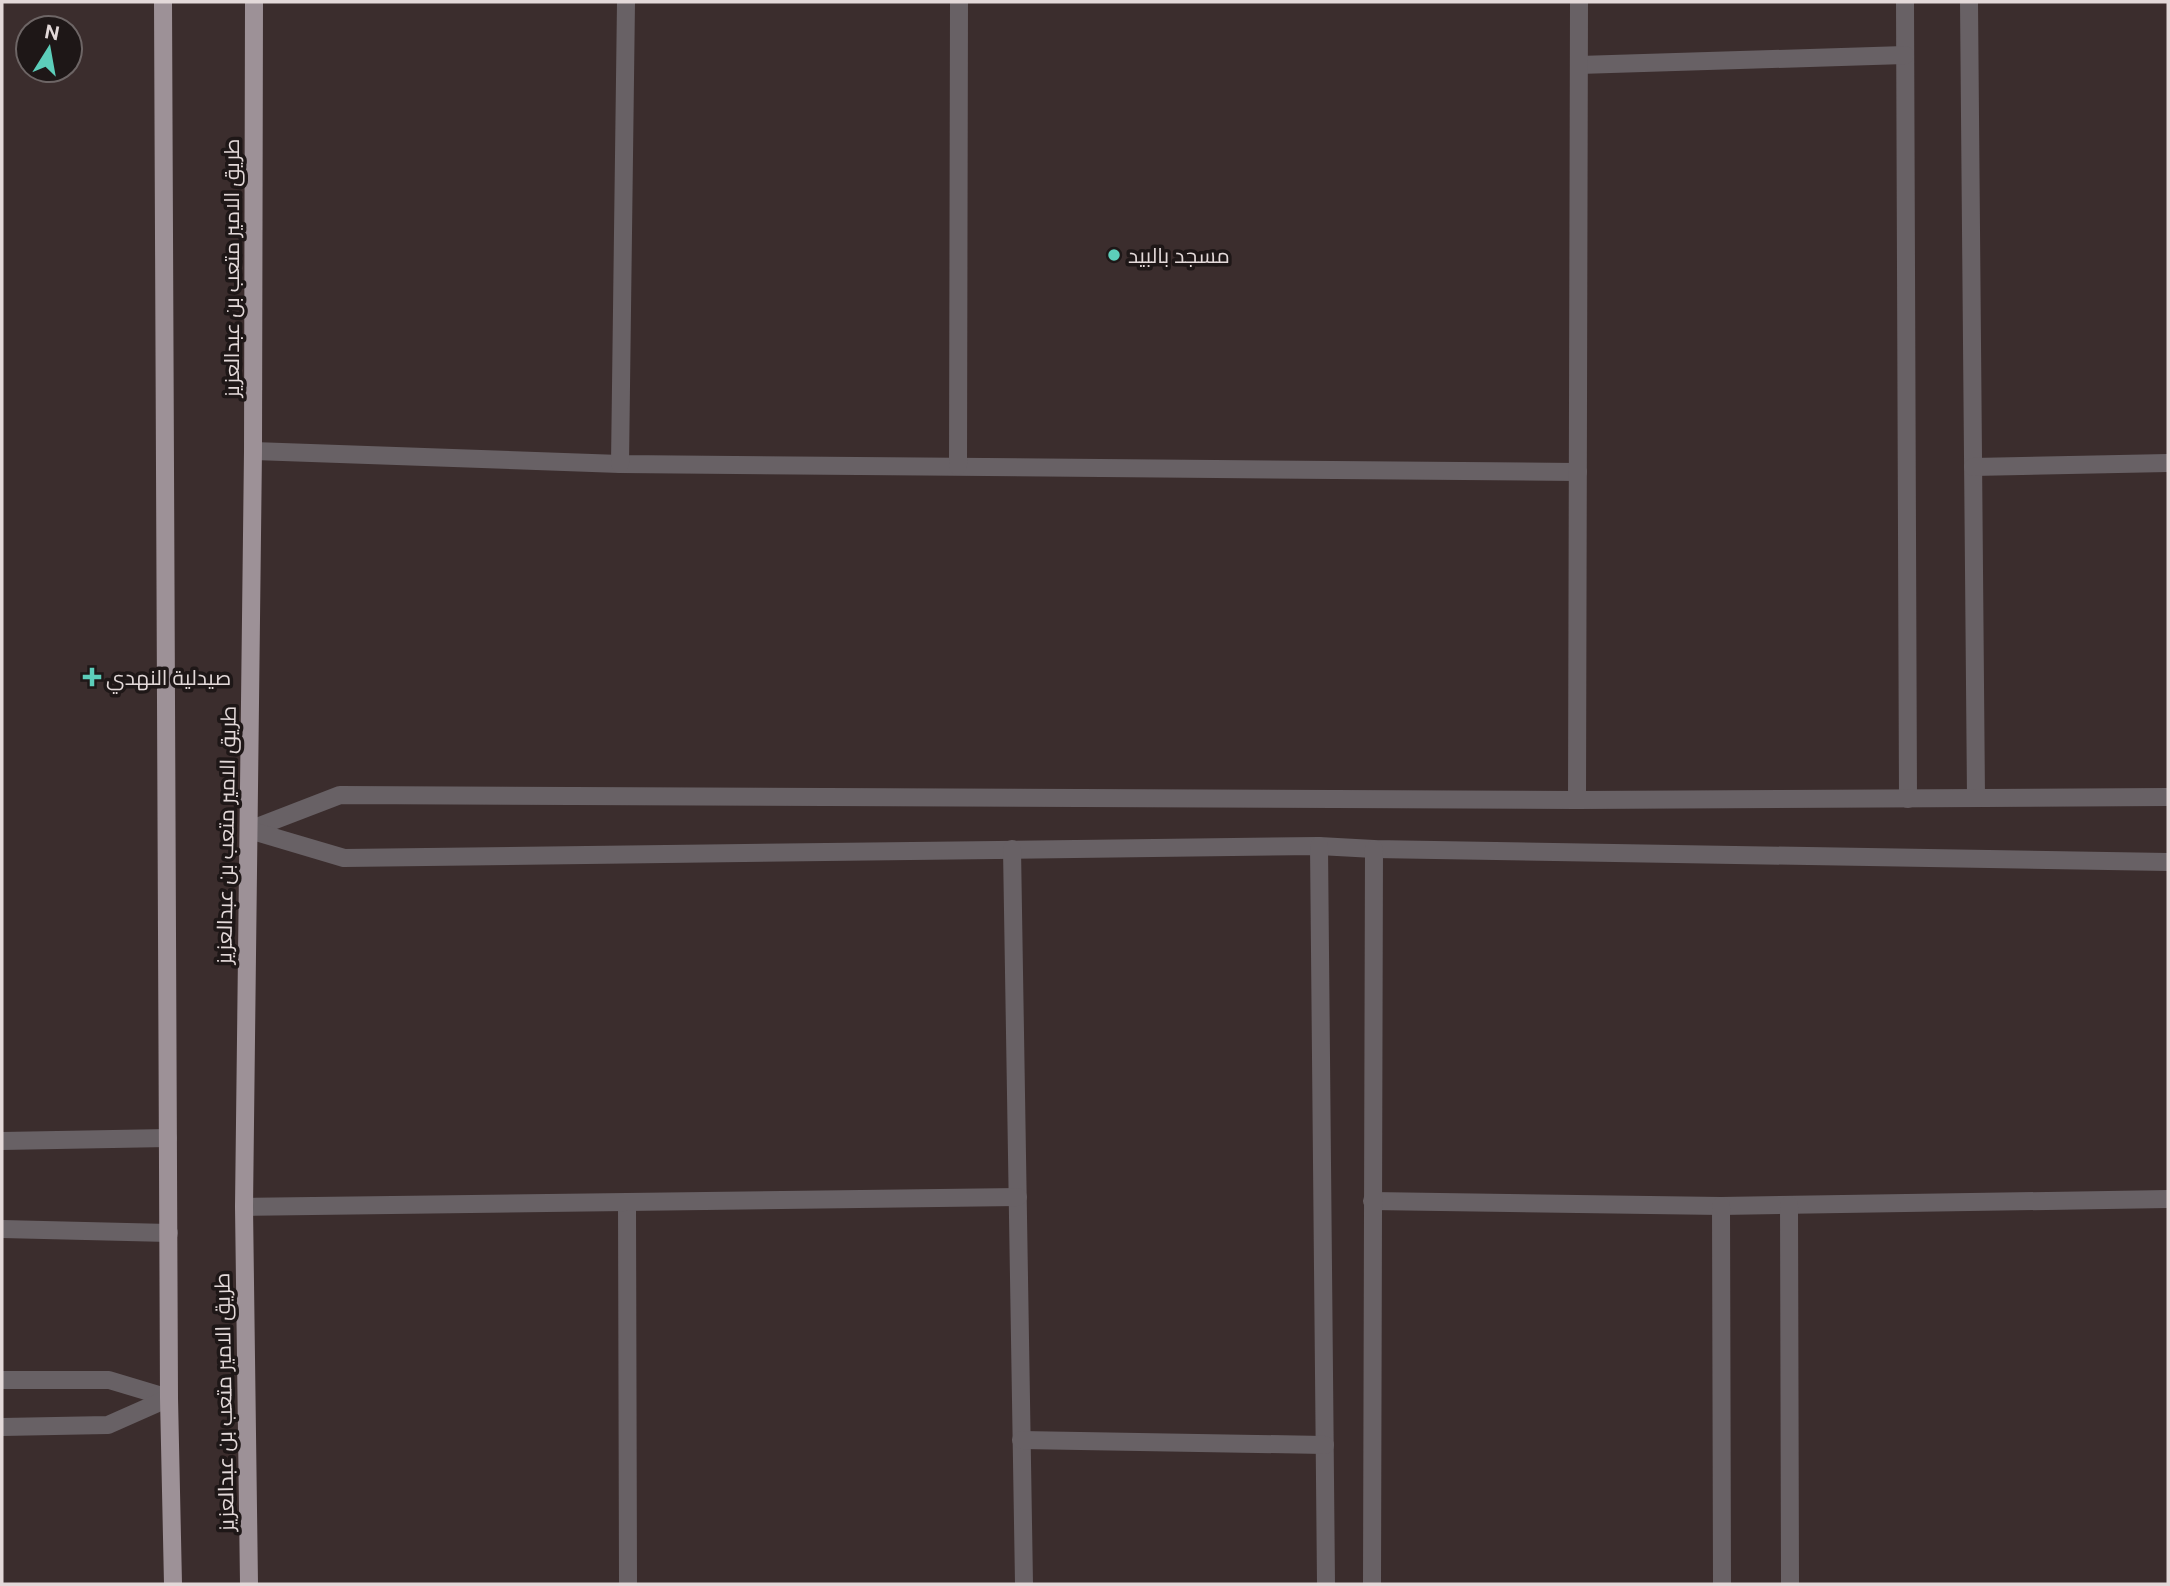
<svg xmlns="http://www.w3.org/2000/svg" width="2170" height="1586" font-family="'Public Sans',Cairo,sans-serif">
  <rect width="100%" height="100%" fill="#3b2d2d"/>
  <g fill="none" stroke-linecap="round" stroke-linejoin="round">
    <!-- lane -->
    <g stroke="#686165" stroke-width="18">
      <polyline points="2,1141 168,1138"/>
      <polyline points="2,1229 169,1233"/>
    </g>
    <!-- street -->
    <g stroke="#686165" stroke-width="18">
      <polyline points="1905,2 1908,799"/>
      <polyline points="1969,2 1976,798"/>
      <polyline points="1579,65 1905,55"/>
      <polyline points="253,451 620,464 1578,472"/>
      <polyline points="620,464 626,2"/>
      <polyline points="958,466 959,2"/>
      <polyline points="1973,467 2168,463"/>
      <polyline points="1577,800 1579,2"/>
      <polyline points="249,830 340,795 1577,800 2168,797"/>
      <polyline points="249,830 344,858 1319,846 1374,849 2168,862"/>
      <polyline points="1319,846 1326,1584"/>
      <polyline points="1012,849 1024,1584"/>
      <polyline points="1372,1201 1721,1206 2168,1199"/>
      <polyline points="627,1203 628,1584"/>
      <polyline points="1789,1205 1790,1584"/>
      <polyline points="1721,1206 1722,1584"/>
      <polyline points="244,1207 1018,1197"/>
      <polyline points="2,1380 109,1380 169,1398"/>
      <polyline points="2,1427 108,1425 169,1398"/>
      <polyline points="1021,1440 1325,1445"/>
      <polyline points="1372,1584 1374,849"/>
    </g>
    <!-- primary -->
    <g stroke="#9d9197" stroke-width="18">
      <polyline points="163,2 169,1398 173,1584"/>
      <polyline points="249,1584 244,1207 253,451 254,2"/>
    </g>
  </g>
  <!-- markers -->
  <g fill="#5cceba" stroke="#1e1717" stroke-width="2.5">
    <circle cx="1114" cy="255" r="7"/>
    <path d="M88.5 666.5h7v7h7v7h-7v7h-7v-7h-7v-7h7z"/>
  </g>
  <g text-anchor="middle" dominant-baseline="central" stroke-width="7" stroke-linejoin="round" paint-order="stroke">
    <!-- poi labels -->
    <g font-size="21" fill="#e3d9d9" stroke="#1e1717" text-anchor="start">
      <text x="1128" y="255">مسجد بالبيد</text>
      <text x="106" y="677">صيدلية النهدي</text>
    </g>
    <!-- street labels -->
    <g font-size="21" fill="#e3d9d9" stroke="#1e1717">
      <text transform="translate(231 268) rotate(-90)">طريق الامير متعب بن عبدالعزيز</text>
      <text transform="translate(226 835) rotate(-89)">طريق الامير متعب بن عبدالعزيز</text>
      <text transform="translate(224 1402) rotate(-91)">طريق الامير متعب بن عبدالعزيز</text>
    </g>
  </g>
  <!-- border -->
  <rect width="2170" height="1586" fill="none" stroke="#e3d9d9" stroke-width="7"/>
  <!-- north arrow -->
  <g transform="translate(49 49) rotate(11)"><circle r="33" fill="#1e1717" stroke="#6d6565" stroke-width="2"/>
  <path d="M0-5L12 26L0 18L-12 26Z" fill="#5cceba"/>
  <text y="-10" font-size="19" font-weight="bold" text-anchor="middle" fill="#e3d9d9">N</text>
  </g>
</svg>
